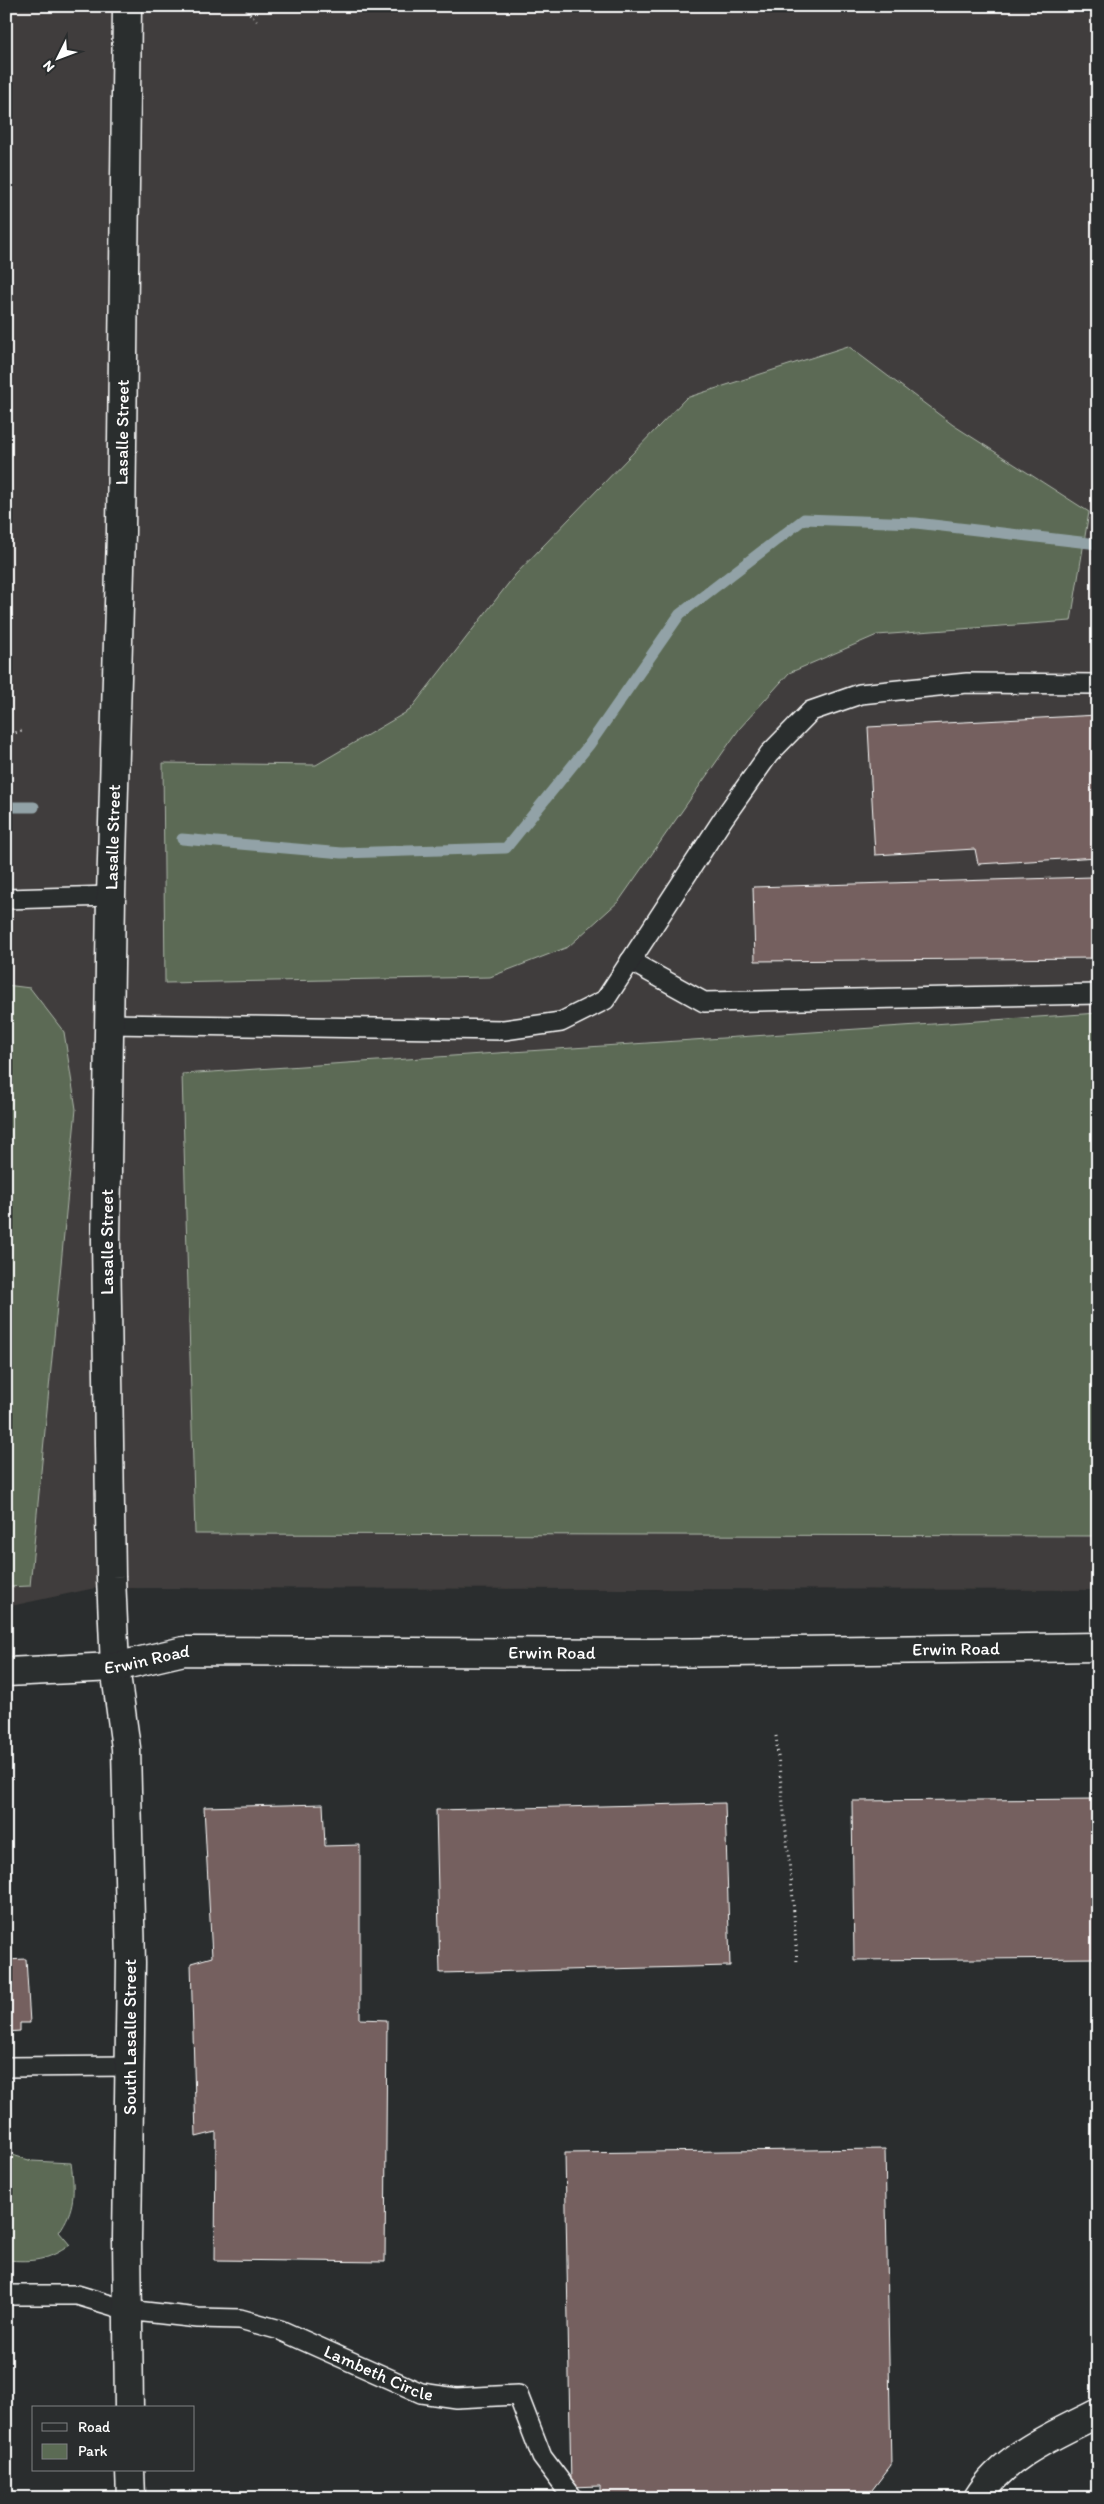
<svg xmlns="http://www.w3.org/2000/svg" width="1104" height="2504" font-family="Itim,sans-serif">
  <rect width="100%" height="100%" fill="#2a2d2e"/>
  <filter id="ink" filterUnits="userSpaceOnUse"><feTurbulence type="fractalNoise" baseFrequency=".02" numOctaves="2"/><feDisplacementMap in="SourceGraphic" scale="10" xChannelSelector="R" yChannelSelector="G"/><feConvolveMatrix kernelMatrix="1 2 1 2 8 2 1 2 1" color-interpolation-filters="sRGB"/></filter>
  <g filter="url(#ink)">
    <!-- built -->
    <polygon fill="#403d3c" points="6,6 1098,6 1098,1590 95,1588 6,1607"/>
    <!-- green -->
    <g fill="#5b6b54" stroke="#adb5aa">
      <polygon points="848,346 953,425 1089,512 1071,621 877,635 789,673 740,728 619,901 568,947 490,977 165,983 163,763 316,765 410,710 515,575 686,398"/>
      <polygon points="6,985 30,988 64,1032 76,1109 30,1586 6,1587"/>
      <polygon points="1098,1013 1098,1536 195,1534 182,1074"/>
      <path d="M6,2153L32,2161L71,2163C75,2192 75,2209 59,2232L70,2245C47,2261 33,2262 6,2260Z"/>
    </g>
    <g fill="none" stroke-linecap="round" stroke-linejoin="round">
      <!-- stream -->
      <g stroke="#92a2a7" stroke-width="11">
        <polyline points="6,807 34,807"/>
        <polyline points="182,839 342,853 506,848 589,745 680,614 804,519 916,523 1098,544"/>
      </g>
    </g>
    <!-- building -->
    <g fill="#74615e" stroke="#fff">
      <polygon points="1098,715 1098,857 978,864 975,849 875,855 868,727"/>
      <polygon points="1092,877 1095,958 755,961 753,887"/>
      <polygon points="1098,1799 1098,1958 854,1960 852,1801"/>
      <polygon points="725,1803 730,1966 440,1973 436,1810"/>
      <polygon points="323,1804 325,1846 360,1845 360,2019 387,2020 385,2262 215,2260 216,2132 196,2137 191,1963 212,1957 204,1807"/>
      <polygon points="26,1959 30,2023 20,2023 20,2031 6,2032 6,1960"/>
      <polygon points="885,2149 891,2465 866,2498 600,2498 600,2486 571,2487 565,2153"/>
    </g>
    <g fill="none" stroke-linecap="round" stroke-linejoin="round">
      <!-- lane casing -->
      <g stroke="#fff" stroke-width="22">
        <g id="lane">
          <polyline points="6,899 111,896"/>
          <polyline points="630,961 704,1002 1098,994"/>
          <polyline points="108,1024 504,1030 561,1022 605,1000 723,819 769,754 811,711 860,694 967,683 1098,684"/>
          <polyline points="6,2067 130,2066"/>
          <path id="s1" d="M6,2295H77L127,2310L198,2318L240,2319L280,2330L421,2393L456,2398L518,2395L542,2457L573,2498"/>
        </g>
      </g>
      <!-- street casing -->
      <g stroke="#fff" stroke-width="31">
        <g id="street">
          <path id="s2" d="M115,1667L111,1577L106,1240L111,896L121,532L127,6"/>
          <path d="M978,2498C1003,2456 1056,2434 1098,2413"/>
        </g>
      </g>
      <!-- secondary casing -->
      <g stroke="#fff" stroke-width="31">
        <g id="secondary">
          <polyline points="115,1667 126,1748 131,1963 127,2239 129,2408"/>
          <path id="s3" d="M6,1672L115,1667L184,1651L652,1653L1098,1647"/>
          <polyline points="130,2470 131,2498"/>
        </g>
      </g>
      <!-- path -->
      <g stroke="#fff" stroke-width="3" stroke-dasharray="1 4" stroke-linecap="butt">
        <polyline points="243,6 257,21"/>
        <polyline points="6,735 22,731"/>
        <polyline points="776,1736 793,1899 797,1963"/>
      </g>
      <!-- lane -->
      <use href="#lane" stroke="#2a2d2e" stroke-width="19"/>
      <!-- street -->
      <use href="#street" stroke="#2a2d2e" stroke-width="28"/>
      <!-- secondary -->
      <use href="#secondary" stroke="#2a2d2e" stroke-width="28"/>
    </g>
  </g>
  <g text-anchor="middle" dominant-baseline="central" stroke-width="4" stroke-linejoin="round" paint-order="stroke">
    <!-- street labels -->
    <g font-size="18" fill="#fff" stroke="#2a2d2e">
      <text stroke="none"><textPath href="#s2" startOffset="1235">Lasalle Street</textPath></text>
      <text stroke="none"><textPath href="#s2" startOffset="830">Lasalle Street</textPath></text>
      <text transform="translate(107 1242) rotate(-90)">Lasalle Street</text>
      <text stroke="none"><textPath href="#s3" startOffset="952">Erwin Road</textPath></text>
      <text stroke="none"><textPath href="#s3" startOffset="548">Erwin Road</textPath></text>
      <text stroke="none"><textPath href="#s3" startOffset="142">Erwin Road</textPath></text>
      <text transform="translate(130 2037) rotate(-90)">South Lasalle Street</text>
      <text stroke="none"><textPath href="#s1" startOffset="386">Lambeth Circle</textPath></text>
    </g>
  </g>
  <!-- margin -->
  <rect width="1104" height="2504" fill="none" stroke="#2a2d2e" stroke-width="25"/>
  <rect x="12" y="12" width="1079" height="2479" fill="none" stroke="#fff" stroke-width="2" filter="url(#ink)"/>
  <!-- legend -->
  <rect x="32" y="2406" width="162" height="65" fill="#2a2d2e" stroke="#7f8182"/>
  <rect x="42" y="2423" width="25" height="8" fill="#2a2d2e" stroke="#7f8182"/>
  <text x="78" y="2432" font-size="15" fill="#ffffff">Road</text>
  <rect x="42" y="2444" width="25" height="15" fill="#5b6b54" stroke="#7f8182"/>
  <text x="78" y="2456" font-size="15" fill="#ffffff">Park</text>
  <!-- north arrow -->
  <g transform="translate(58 58) rotate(228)" stroke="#2a2d2e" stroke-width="4" paint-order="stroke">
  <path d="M0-4L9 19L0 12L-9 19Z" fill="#ffffff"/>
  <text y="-8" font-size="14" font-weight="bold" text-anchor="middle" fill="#ffffff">N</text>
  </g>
</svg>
